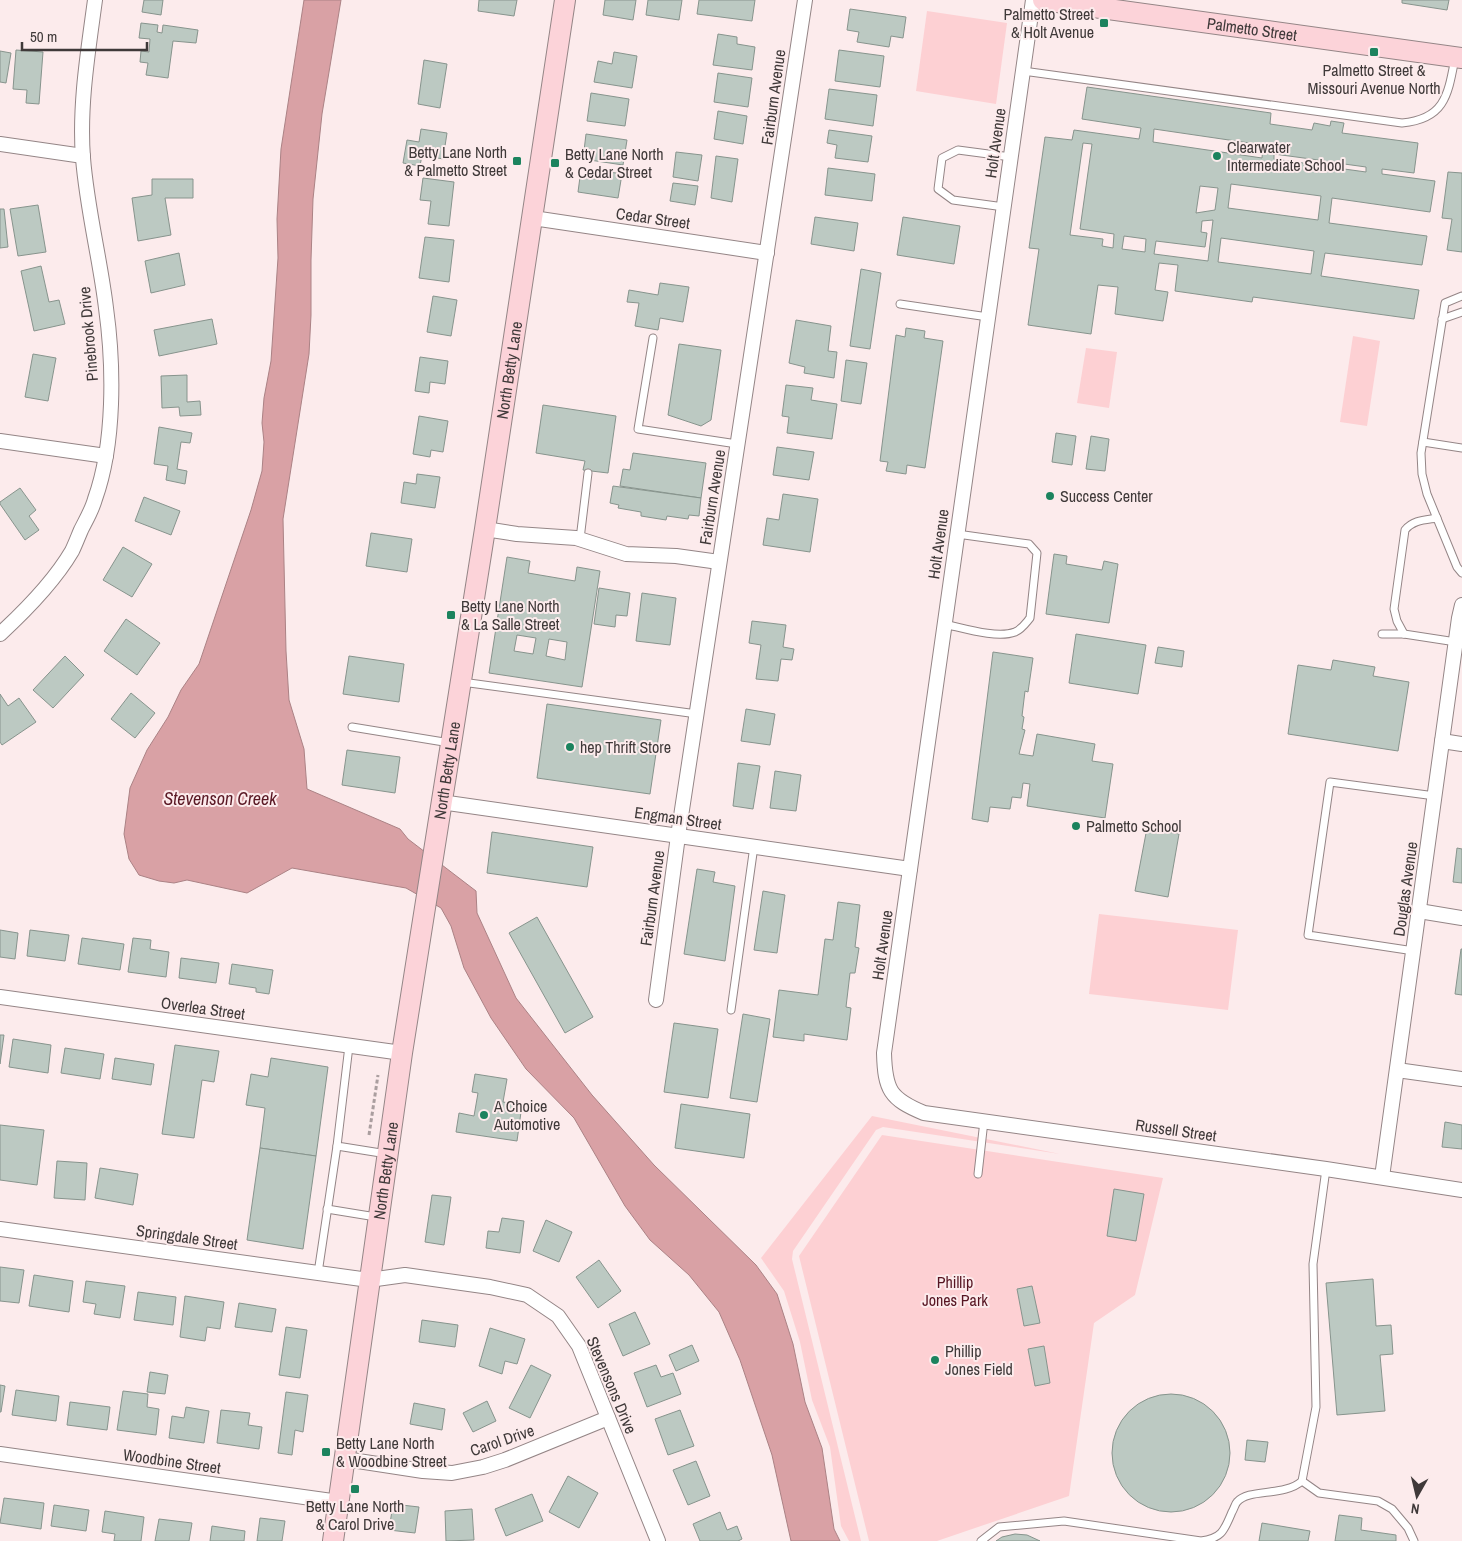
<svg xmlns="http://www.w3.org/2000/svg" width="1462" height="1541" font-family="'Archivo Narrow',sans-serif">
  <rect width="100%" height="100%" fill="#fcebec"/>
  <!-- green -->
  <g fill="#fdd0d3">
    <polygon points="927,11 1007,23 996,104 916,91"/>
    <polygon points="1353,336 1380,341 1367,426 1340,422"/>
    <polygon points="1086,348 1117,352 1109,408 1077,403"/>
    <polygon points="1099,914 1238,930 1228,1010 1089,994"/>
    <polygon points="872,1116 1060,1154 883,1127 876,1130 793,1251 792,1259 861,1541 849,1541 841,1526 830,1447 812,1400 800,1342 784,1291 761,1258"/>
    <polygon points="882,1135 1163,1178 1135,1295 1094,1323 1069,1496 937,1541 869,1541 799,1256"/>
  </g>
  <!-- water -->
  <polygon fill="#d9a1a5" stroke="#ab8285" points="304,0 341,0 322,114 313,199 311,260 311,315 309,354 283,519 286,651 289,700 304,749 307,789 400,829 408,839 476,891 477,913 516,998 592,1095 654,1165 756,1265 777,1294 793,1344 805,1402 822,1448 834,1529 840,1541 791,1541 772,1455 740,1360 719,1312 689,1275 650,1240 625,1206 574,1118 526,1069 491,1018 464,968 451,926 441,908 406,888 292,868 247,893 187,880 174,883 159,881 139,875 129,859 124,834 130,788 147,750 168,717 181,690 199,664 251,510 262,471 264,442 262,423 264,398 271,361 278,258 277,219 281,149"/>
  <!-- building -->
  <g fill="#bcc9c2" stroke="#87948d" fill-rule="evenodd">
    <polygon points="144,0 163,0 161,15 142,12"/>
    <polygon points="479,0 517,0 514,16 478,11"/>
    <polygon points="605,0 636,0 633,20 603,15"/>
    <polygon points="648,0 682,0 679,20 646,15"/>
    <polygon points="699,0 755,0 752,21 697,14"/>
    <polygon points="1402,0 1449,0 1447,10 1402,3"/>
    <polygon points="850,9 906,17 903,38 891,36 889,47 857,42 859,32 847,30"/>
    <polygon points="141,23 158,25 157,32 162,33 163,25 198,30 196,43 173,41 168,78 146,75 148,63 140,62 141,51 149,52 150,39 139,38"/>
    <polygon points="718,34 737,37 737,44 755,47 752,70 713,65"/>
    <polygon points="16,50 43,52 39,104 26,103 27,90 13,89"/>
    <polygon points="839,50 884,56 880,87 835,81"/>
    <polygon points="0,51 11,53 6,83 0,82"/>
    <polygon points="614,52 637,56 632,88 594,82 598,61 612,64"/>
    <polygon points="424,60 447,64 440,108 418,104"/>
    <polygon points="718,73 752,78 748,107 714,102"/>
    <path d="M1087,87L1271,113L1270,124L1312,130L1314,123L1330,126L1331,121L1344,123L1342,133L1418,143L1414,173L1382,169V174L1435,181L1430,212L1332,198L1329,223L1427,236L1422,265L1325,253L1321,276L1419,290L1414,319L1253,297L1252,302L1175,291L1178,265L1159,263L1155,290L1168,292L1163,321L1115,314L1118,287L1098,285L1091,334L1028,325L1039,249L1029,248L1045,137L1072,140L1074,130L1139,139L1141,128L1082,119ZM1154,129L1263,145L1262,158L1153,142ZM1083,143L1092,144L1080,229L1114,234L1113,248L1102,246L1103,239L1070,235ZM1274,154L1326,161L1325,166L1274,159ZM1337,163L1366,167V172L1337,168ZM1231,184L1321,196L1318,220L1228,208ZM1200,186L1218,188L1215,210L1196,213ZM1213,220L1208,261L1154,254L1156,241L1205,247L1207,233L1201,232L1202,221ZM1124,236L1146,239L1145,252L1122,249ZM1221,238L1314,251L1311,274L1218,262Z"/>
    <polygon points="829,89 877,95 873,126 825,119"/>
    <polygon points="591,93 629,99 625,126 587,121"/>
    <polygon points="718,111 747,116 743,144 714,139"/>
    <polygon points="421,129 447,133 443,159 422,155 420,166 403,163 407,140 419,142"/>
    <polygon points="829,130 872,136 868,162 835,158 837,145 827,143"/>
    <polygon points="586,134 627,140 623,165 583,159"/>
    <polygon points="676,152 702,155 698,181 673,177"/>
    <polygon points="716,156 738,159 732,202 711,198"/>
    <polygon points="828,168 875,174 872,201 825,195"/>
    <polygon points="597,170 622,174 618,198 578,192 580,177 596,179"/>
    <polygon points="1448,172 1462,173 1462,252 1447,250 1452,219 1442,218"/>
    <polygon points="423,178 454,182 449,226 428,224 431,201 420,200"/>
    <polygon points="152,179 193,179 193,198 165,198 171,235 138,241 132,198 152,195"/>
    <polygon points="673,183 698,186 695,205 670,201"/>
    <polygon points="38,205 46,252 18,256 10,209"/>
    <polygon points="0,209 4,209 8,247 0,248"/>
    <polygon points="815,217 858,223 854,251 811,244"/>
    <polygon points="903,217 960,226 954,264 897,255"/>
    <polygon points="425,237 454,240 449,282 419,278"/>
    <polygon points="179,253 185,285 151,293 145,261"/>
    <polygon points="41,266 49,302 59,300 65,324 34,331 21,271"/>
    <polygon points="861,269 881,273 870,349 850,346"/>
    <polygon points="660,283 689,287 683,322 660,318 658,330 635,326 639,303 627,302 629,290 658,295"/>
    <polygon points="433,296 457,300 451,336 427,332"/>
    <polygon points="212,319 217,344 159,356 154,330"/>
    <polygon points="796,320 831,326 828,351 837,352 834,378 804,373 805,367 789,363"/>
    <polygon points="906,328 925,331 924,338 943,341 925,468 907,465 906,474 886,471 888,462 880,461 896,335 905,337"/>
    <polygon points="679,344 721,350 711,420 701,426 668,415"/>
    <polygon points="33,354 56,358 48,401 25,397"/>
    <polygon points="420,357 448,361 445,384 430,382 429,393 415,391"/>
    <polygon points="846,360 867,363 861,404 841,401"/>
    <polygon points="187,375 187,402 200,401 201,415 180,416 179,407 162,408 161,376"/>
    <polygon points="786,385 813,388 811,400 837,404 832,439 787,433 789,417 782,416"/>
    <polygon points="543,405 616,416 608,473 583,470 585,461 536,453"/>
    <polygon points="419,416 448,421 443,452 431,450 430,457 413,454"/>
    <polygon points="159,427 192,433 190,443 181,442 177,469 187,471 185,484 166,480 168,466 154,464"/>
    <polygon points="1056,433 1076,436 1072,465 1052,462"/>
    <polygon points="1091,436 1109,439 1105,471 1086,469"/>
    <polygon points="777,447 814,452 809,480 773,475"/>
    <polygon points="633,453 706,463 701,498 620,486 623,469 630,470"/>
    <polygon points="417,474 440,477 435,508 401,503 404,482 416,484"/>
    <polygon points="613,486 701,498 699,516 689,515 688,519 667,516 666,520 641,516 641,512 618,508 619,505 610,503"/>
    <polygon points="20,488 36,510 29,516 39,530 25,540 0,504 0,502"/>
    <polygon points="783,494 818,499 810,552 763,545 767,518 779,520"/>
    <polygon points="144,497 180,511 171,535 135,521"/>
    <polygon points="371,533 412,539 407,572 366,566"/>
    <polygon points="123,547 152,564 132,597 103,580"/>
    <polygon points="1054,554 1067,556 1066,564 1102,570 1104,561 1118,564 1109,623 1046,614"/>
    <path d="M507,557L530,561L528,573L575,581L577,567L600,571L582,687L489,673ZM517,635L536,638L533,654L514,651ZM549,639L567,642L565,660L546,656Z"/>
    <polygon points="599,588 630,593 627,616 616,615 615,627 594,624"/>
    <polygon points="642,593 676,598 670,645 636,641"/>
    <polygon points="126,619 160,643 137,675 104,651"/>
    <polygon points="752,621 786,625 783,647 794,649 792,660 781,659 778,681 756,679 761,645 749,643"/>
    <polygon points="1076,634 1146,645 1138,694 1069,683"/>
    <polygon points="1158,647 1184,651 1182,667 1155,663"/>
    <polygon points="993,652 1033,658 1028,692 1025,691 1022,716 1024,717 1022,729 1025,730 1019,754 1033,756 1037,734 1095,744 1092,761 1113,764 1105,818 1027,806 1030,784 1023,783 1021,798 1012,797 1010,809 990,807 988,822 972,819"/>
    <polygon points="65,656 84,675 53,708 33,690"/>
    <polygon points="349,656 404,664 399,702 343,694"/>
    <polygon points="1333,660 1375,667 1373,676 1409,682 1398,751 1288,734 1298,665 1331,670"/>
    <polygon points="131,693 155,713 135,738 111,719"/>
    <polygon points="0,694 8,706 19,698 36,722 2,745 0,742"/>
    <polygon points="547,704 661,720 650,794 537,778"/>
    <polygon points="746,709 775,714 770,745 741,741"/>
    <polygon points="347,750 400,757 395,793 342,785"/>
    <polygon points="738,763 760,766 753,809 733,806"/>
    <polygon points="775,771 801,775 796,811 770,808"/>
    <polygon points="1147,828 1179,834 1168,897 1135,891"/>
    <polygon points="492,832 593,847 587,887 487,873"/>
    <polygon points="1457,848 1462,849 1462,883 1453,882"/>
    <polygon points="697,869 715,872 713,882 735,886 725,961 684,954"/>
    <polygon points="763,891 785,895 777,953 754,950"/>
    <polygon points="838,902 860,905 855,947 859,948 855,973 850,973 846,1007 851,1008 847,1040 804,1034 804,1041 773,1037 779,990 818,995 825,939 833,940"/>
    <polygon points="537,917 593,1017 565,1033 509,933"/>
    <polygon points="0,930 18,933 15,959 0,957"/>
    <polygon points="30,930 69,935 65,961 27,956"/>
    <polygon points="82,938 124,944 120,970 78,964"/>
    <polygon points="133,938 151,940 150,949 169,952 166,977 128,972"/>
    <polygon points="1461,949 1462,949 1462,995 1455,994"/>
    <polygon points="181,958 219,963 216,983 179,978"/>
    <polygon points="232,964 273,970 269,994 256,992 256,988 229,984"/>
    <polygon points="743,1014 770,1019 757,1102 730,1098"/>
    <polygon points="674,1023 718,1029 708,1098 664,1092"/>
    <polygon points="0,1035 4,1035 0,1064"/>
    <polygon points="13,1039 51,1045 48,1073 9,1067"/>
    <polygon points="175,1045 219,1051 214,1082 202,1080 194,1138 162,1134"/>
    <polygon points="65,1048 104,1054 100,1079 61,1073"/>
    <polygon points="115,1058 154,1064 151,1085 112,1079"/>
    <polygon points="271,1058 328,1067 316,1156 260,1148 265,1108 246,1105 251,1074 268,1077"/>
    <polygon points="475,1074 507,1079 503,1102 522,1105 517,1141 456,1132 459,1113 474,1116 478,1093 472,1092"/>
    <polygon points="681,1104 750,1114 744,1158 675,1148"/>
    <polygon points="1445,1122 1462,1125 1462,1149 1442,1147"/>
    <polygon points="0,1125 44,1130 37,1185 0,1180"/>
    <polygon points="260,1148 316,1156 303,1249 247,1240"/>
    <polygon points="57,1161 87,1163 85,1200 54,1198"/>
    <polygon points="100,1168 138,1174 133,1205 95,1198"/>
    <polygon points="1114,1189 1144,1194 1136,1241 1107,1236"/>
    <polygon points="432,1195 451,1197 444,1245 425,1242"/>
    <polygon points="502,1218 524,1221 520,1253 486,1248 488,1231 499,1232"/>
    <polygon points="546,1220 572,1232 559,1262 533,1251"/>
    <polygon points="599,1260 621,1291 598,1308 576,1277"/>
    <polygon points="0,1267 24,1270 19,1303 0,1301"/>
    <polygon points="34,1275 73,1281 69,1312 29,1306"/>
    <polygon points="1373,1279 1376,1326 1391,1325 1393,1354 1380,1355 1385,1411 1337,1415 1326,1283"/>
    <polygon points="86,1281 125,1286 120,1318 94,1314 96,1304 83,1302"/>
    <polygon points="1032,1286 1040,1323 1024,1326 1017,1289"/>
    <polygon points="138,1292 176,1297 173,1325 134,1320"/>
    <polygon points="185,1296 224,1302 220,1329 207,1327 205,1341 180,1337"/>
    <polygon points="239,1303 276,1309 272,1332 235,1327"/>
    <polygon points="635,1312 650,1344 623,1356 609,1324"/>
    <polygon points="422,1320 458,1325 455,1347 419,1342"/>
    <polygon points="286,1327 307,1330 300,1378 279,1375"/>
    <polygon points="490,1328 525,1339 517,1364 505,1361 502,1374 479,1366"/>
    <polygon points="692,1345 699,1361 676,1371 669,1355"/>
    <polygon points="1044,1346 1050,1383 1035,1386 1028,1349"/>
    <polygon points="531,1365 551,1375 530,1418 509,1408"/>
    <polygon points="656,1365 661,1377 673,1373 681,1394 647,1407 634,1373"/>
    <polygon points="150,1372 168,1375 165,1394 147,1392"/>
    <polygon points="0,1385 5,1386 1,1412 0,1412"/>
    <polygon points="16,1390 59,1396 56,1421 12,1415"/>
    <polygon points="123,1391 148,1394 147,1407 159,1409 156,1435 117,1430"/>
    <polygon points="286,1392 308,1395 303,1432 295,1430 292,1455 278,1453"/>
    <circle cx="1171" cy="1453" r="59"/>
    <polygon points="487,1401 496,1421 473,1432 463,1413"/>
    <polygon points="70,1402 110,1407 107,1430 67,1425"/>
    <polygon points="414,1403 445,1409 442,1430 410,1424"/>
    <polygon points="186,1407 209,1411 204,1443 169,1438 172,1416 184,1418"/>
    <polygon points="221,1410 250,1413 248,1425 262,1427 259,1449 217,1443"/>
    <polygon points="680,1410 694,1446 668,1455 655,1419"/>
    <polygon points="1247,1440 1268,1442 1265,1462 1245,1460"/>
    <polygon points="696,1461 710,1496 688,1505 673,1470"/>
    <polygon points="568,1476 598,1493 579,1528 549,1512"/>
    <polygon points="532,1494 543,1521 506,1536 495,1509"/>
    <polygon points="4,1498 44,1503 41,1529 0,1523"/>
    <polygon points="393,1504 419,1507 415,1533 389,1530"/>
    <polygon points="54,1505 89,1510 86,1531 51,1526"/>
    <polygon points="472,1509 474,1540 446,1541 445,1511"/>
    <polygon points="105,1511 144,1517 141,1541 114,1541 115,1534 102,1532"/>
    <polygon points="720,1512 727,1530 737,1526 742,1539 738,1541 700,1541 693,1524"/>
    <polygon points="1339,1515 1362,1518 1361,1530 1396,1535 1396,1541 1335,1541"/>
    <polygon points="260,1518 285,1521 282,1541 257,1541"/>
    <polygon points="159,1519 192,1523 189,1541 155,1541"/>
    <polygon points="1262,1523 1310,1531 1308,1541 1259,1541"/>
    <polygon points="212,1526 245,1531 244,1541 210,1541"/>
    <polygon points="1015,1534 1027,1535 1040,1541 996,1541 1002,1537"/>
  </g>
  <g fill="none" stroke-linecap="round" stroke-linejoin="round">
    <!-- lane casing -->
    <g stroke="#948586" stroke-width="9">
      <g id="lane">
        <path d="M1023,71L1402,123C1445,119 1448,95 1455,58"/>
        <polyline points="1004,207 953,200 938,189 942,158 958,150 1011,157"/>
        <polyline points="1462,296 1445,303 1421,453 1422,474 1427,494 1457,567 1462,573"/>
        <polyline points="900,304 988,317"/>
        <polyline points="1442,319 1462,312"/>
        <polyline points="653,338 638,429 737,444"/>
        <polyline points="1423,442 1462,448"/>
        <polyline points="580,539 588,473"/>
        <path d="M944,624C963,628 997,639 1015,632C1022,629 1025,624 1030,618L1037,553L1029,544L957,534"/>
        <polyline points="1382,634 1404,634 1456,642"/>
        <path d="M1404,634L1397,621L1394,609L1405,530C1413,520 1425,520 1437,518"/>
        <polyline points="462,682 697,714"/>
        <polyline points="352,727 450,743"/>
        <polyline points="1414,951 1308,935 1330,782 1435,796"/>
        <polyline points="731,1010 754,846"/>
        <polyline points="349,1046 337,1146 387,1154"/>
        <polyline points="978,1174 984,1121"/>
        <polyline points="327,1209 376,1217"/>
        <polyline points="318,1273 337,1146"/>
        <polyline points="1302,1481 1319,1493 1378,1501 1392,1509 1408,1528 1414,1541"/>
        <path d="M981,1541L999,1527L1064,1521L1201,1541C1222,1538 1224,1531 1232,1512C1234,1509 1235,1504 1237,1502C1249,1488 1284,1497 1302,1481L1316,1407L1313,1264L1326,1169"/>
      </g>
    </g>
    <!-- street casing -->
    <g stroke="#948586" stroke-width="16">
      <g id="street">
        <path d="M1033,0L884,1053C885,1090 890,1099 924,1113L1326,1169L1462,1190"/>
        <polyline points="0,144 83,156"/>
        <polyline points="533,218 767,253"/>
        <polyline points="0,441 106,456"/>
        <polyline points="485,529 517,534 576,538 626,554 676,556 719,562"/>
        <path d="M0,634C25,611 55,580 72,551C75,545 78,537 81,530C86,520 92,510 95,499C115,443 114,366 106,308C100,258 87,209 83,158C79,106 88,52 95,0"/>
        <polyline points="1442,741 1462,744"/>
        <polyline points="441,802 910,869"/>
        <polyline points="1419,911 1462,918"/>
        <polyline points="0,997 402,1053"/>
        <polyline points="656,1000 678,836 805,0"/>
        <polyline points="1397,1070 1462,1079"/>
        <polyline points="1382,1177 1459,618 1462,605"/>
        <polyline points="0,1229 369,1280 405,1275 490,1287 527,1295 558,1316 579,1346 658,1541"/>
        <polyline points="0,1454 339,1502"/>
        <polyline points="345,1459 423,1471 452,1473 483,1467 505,1460 608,1418"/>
      </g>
    </g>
    <!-- secondary casing -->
    <g stroke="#948586" stroke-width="22">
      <g id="secondary">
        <path id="s1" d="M1043,0L1462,58"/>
        <path id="s2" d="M333,1541L402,1053L485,529L565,0"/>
      </g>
    </g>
    <!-- path -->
    <polyline stroke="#aa9e9f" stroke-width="3" stroke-dasharray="4 2.5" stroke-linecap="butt" points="369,1135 378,1075"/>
    <!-- lane -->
    <use href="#lane" stroke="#fff" stroke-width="7"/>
    <!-- street -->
    <use href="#street" stroke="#fff" stroke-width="14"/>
    <!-- secondary -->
    <use href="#secondary" stroke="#fcd3d9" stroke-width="20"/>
  </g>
  <!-- markers -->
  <g fill="#1c835e" stroke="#fcebec" stroke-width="2">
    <rect x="1099" y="18" width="10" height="10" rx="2.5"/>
    <rect x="1369" y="47" width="10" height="10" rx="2.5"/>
    <circle cx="1217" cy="156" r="5"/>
    <rect x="512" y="156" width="10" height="10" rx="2.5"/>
    <rect x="550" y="158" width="10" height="10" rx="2.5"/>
    <circle cx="1050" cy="496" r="5"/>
    <rect x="446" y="610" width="10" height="10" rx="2.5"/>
    <circle cx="570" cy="747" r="5"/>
    <circle cx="1076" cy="826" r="5"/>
    <circle cx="484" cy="1115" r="5"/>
    <circle cx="935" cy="1360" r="5"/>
    <rect x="321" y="1447" width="10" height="10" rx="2.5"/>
    <rect x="350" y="1484" width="10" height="10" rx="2.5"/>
  </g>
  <g text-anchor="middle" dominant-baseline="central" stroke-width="4" stroke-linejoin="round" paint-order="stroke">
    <!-- poi labels -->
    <g font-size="16" fill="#3f3939" stroke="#fcebec" text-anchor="start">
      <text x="1094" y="14" text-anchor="end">Palmetto Street<tspan x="1094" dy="18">&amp; Holt Avenue</tspan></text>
      <text x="1374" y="70" text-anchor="middle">Palmetto Street &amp;<tspan x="1374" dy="18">Missouri Avenue North</tspan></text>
      <text x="1227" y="147">Clearwater<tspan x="1227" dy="18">Intermediate School</tspan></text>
      <text x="507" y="152" text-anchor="end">Betty Lane North<tspan x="507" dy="18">&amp; Palmetto Street</tspan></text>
      <text x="565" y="154">Betty Lane North<tspan x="565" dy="18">&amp; Cedar Street</tspan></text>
      <text x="1060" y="496">Success Center</text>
      <text x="461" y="606">Betty Lane North<tspan x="461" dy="18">&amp; La Salle Street</tspan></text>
      <text x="580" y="747">hep Thrift Store</text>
      <text x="1086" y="826">Palmetto School</text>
      <text x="494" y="1106">A Choice<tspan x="494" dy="18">Automotive</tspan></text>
      <text x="945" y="1351">Phillip<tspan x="945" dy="18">Jones Field</tspan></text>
      <text x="336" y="1443">Betty Lane North<tspan x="336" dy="18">&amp; Woodbine Street</tspan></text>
      <text x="355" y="1506" text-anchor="middle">Betty Lane North<tspan x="355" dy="18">&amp; Carol Drive</tspan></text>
    </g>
    <!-- street labels -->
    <g font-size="16" fill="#3f3939" stroke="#fcebec">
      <text stroke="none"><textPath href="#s1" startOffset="211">Palmetto Street</textPath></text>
      <text transform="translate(773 97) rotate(-82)">Fairburn Avenue</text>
      <text transform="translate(995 143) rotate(-82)">Holt Avenue</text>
      <text transform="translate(653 218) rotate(8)">Cedar Street</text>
      <text transform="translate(88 334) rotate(-95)">Pinebrook Drive</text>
      <text stroke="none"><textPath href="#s2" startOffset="1184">North Betty Lane</textPath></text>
      <text transform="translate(712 497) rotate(-81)">Fairburn Avenue</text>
      <text transform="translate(938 544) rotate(-82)">Holt Avenue</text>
      <text stroke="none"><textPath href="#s2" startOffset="779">North Betty Lane</textPath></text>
      <text transform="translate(678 818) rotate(8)">Engman Street</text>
      <text transform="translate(1405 889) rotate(-82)">Douglas Avenue</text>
      <text transform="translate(652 898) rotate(-82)">Fairburn Avenue</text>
      <text transform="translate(882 945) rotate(-82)">Holt Avenue</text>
      <text transform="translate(203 1008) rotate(8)">Overlea Street</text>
      <text transform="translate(1176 1130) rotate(8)">Russell Street</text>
      <text stroke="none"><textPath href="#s2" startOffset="374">North Betty Lane</textPath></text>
      <text transform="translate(187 1237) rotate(8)">Springdale Street</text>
      <text transform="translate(612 1385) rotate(67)">Stevensons Drive</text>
      <text transform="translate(502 1440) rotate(-19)">Carol Drive</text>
      <text transform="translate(172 1461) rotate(8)">Woodbine Street</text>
    </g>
    <!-- park labels -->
    <g font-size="16" fill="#571522" stroke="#fcebec">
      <text x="955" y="1282">Phillip<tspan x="955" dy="18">Jones Park</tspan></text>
    </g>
    <!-- water labels -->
    <g font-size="18" font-style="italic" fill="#5a1824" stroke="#fcebec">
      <text x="220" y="798">Stevenson Creek</text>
    </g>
  </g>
  <!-- north arrow -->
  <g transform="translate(1417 1496) rotate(188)" stroke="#fcebec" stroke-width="4" paint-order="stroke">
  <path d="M0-4L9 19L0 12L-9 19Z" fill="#3f3939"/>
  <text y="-8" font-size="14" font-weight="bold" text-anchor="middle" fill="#3f3939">N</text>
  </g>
  <!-- scale -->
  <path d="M22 42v8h125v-8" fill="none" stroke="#3f3939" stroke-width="2.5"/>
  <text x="30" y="42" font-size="15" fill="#3f3939" stroke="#fcebec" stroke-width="4" paint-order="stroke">50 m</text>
</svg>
